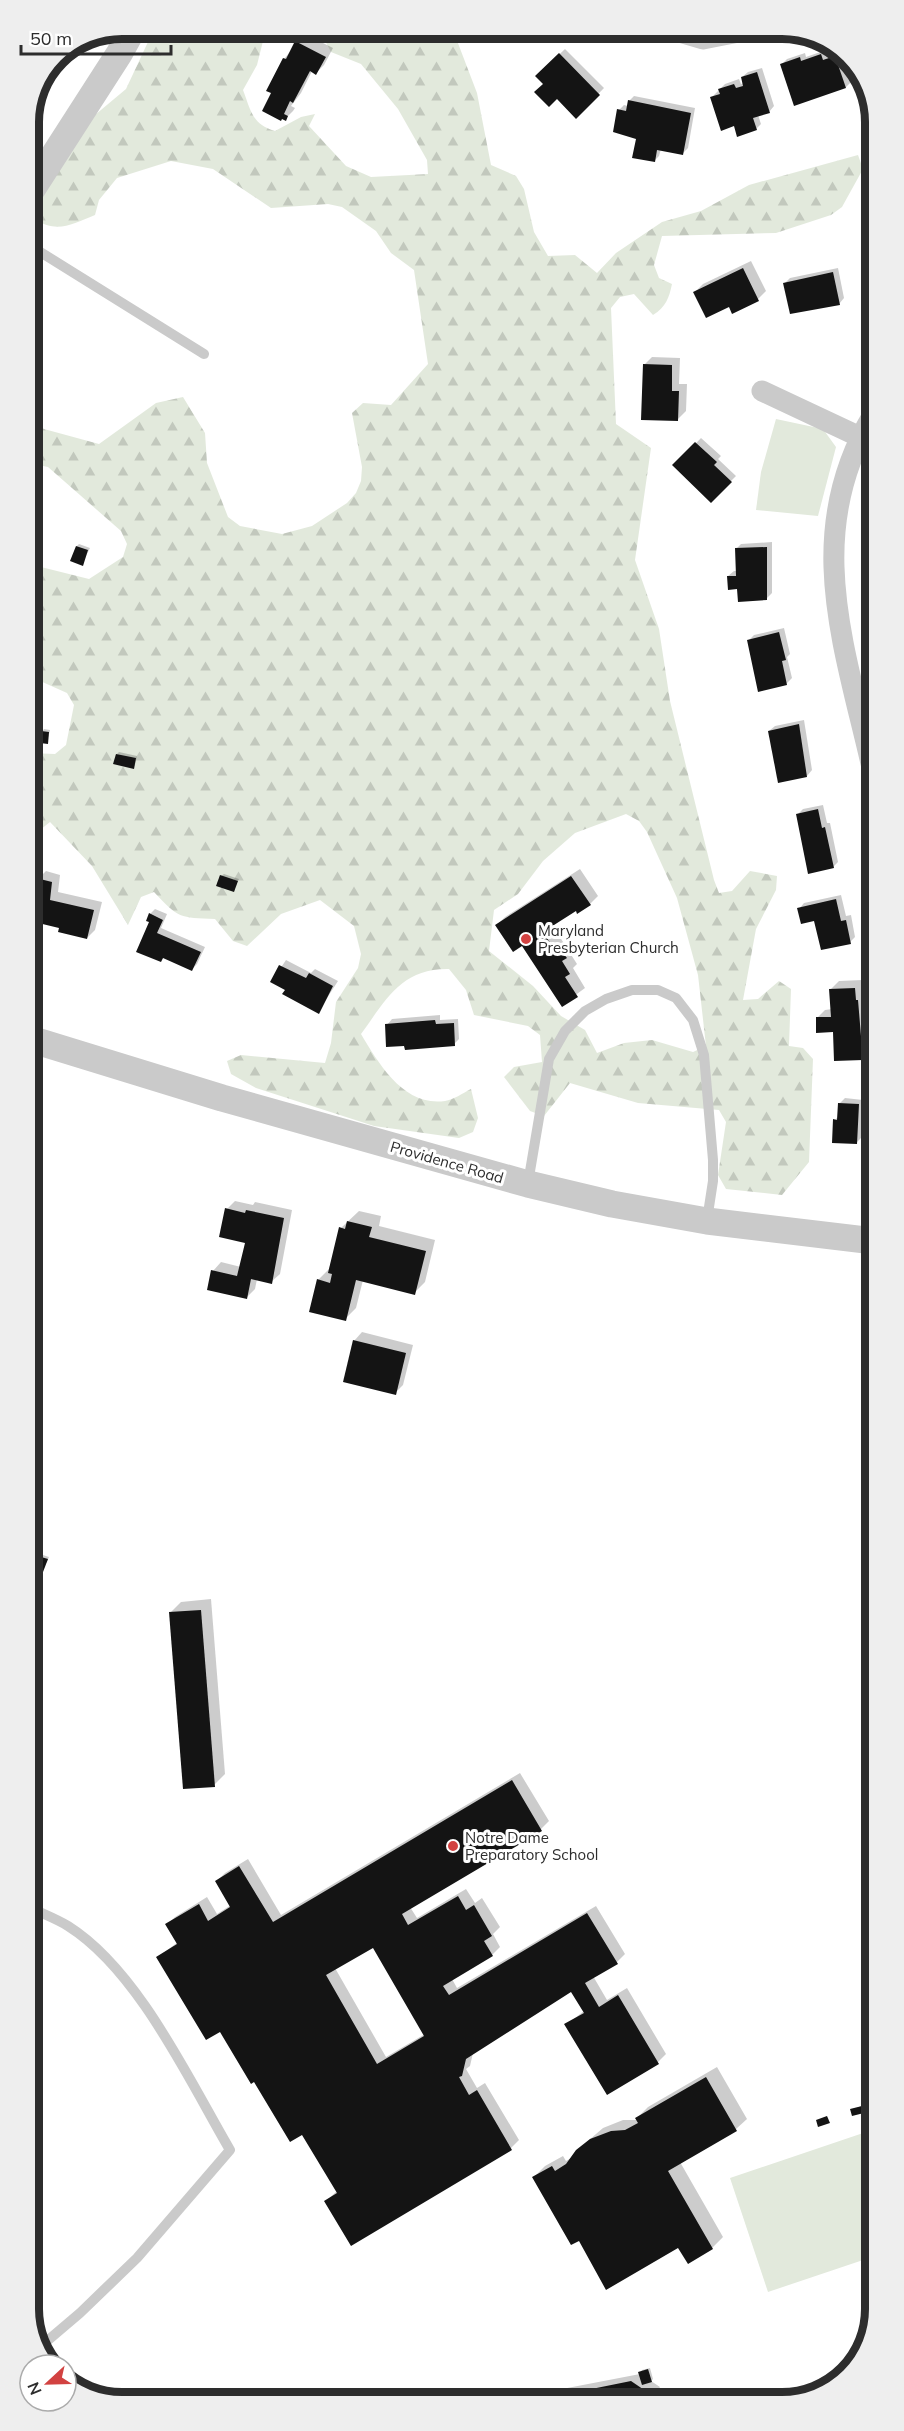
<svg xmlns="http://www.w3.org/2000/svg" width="904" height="2431" font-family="Mulish,sans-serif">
  <defs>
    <pattern id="forest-firs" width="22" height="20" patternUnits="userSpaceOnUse" patternTransform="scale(1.5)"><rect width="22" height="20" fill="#e2e9dc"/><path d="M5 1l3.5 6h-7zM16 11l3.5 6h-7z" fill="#c2c8bd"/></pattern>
  </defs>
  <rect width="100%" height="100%" fill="#fff"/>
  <!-- forest -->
  <path fill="url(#forest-firs)" fill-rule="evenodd" d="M154,29H266L257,65L243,90C251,111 252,124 275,131L301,117L315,114L309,126L346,166L371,177L428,174L427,160L398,109L361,64L331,52L319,29H455L456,38L477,93L491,165L516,176L524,189L534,232L548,256L575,255L597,273L616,253L662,222L701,211L749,185L858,155L863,169L842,207L831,215L776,233L662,236L654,265L659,278L672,284C669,298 666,307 653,315L634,294L620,297L611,308L616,424L651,448L635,560L659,629L670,701L714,880L719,893L732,891L750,871L777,876L776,890L756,929L743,1000L758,999L779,981L791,989L789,1046L803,1048L813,1059L809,1162L782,1195L726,1189L718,1175L726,1122L719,1110L638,1103L570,1083L544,1116L530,1111L504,1077L514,1067L542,1062L540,1035L528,1026L474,1015L466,990L449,969C401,968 386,1000 361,1034C379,1064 404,1107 445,1101C453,1100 463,1093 471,1089L478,1118L473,1132L459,1138L374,1126L256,1088L231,1074L227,1061L241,1055L325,1063L331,1043L336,1002L358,968L361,954L354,926L320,900L281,914L247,946L233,941L215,919C180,918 178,918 154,892L141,897L128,925L92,866L50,822L30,838V753L55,754L66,745L74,705L67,693L29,676V564L89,579L123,557L127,544L121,531L48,467L29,463V421L44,429L99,444L156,403L183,397L205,433L207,463L228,517L240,526L282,534L312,526L347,503L356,493L361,481L362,467L352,413L363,403L391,405L428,364L414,270L391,253L376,231L342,207L328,204L271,208L213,169L171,161L117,178L99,200L95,215C72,224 57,234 35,219L32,205L83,125L126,89ZM626,814L639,821L647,832L677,898L698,975L706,1046L693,1052L652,1040L624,1043L597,1053L585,1030L561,1016L533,986L489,951L494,910L518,894L543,861L575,833Z"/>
  <!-- park -->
  <g fill="#e2e9dc">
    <polygon points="776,419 823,429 836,447 818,516 756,510 761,472"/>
    <polygon points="875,2129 875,2256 768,2292 730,2178"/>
  </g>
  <!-- shadow -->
  <g fill="#0003" fill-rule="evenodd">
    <polygon points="305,34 333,48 324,65 316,73 312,71 301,93 291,106 295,108 293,111 285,119 273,92 284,59"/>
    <polygon points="565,49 604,88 576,117 537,76"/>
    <polygon points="826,50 828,55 841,51 851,82 846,87 782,64 787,59 805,53 806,57"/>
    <polygon points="762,68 774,106 769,112 758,115 761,124 756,129 735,125 712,97 725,84 739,79 741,84 744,83 742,77 748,72"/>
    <polygon points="634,96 695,108 688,148 682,154 661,149 659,156 654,161 619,110 624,105 628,106 629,101"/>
    <polygon points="751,261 766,291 758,299 729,305 695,292 703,284"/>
    <polygon points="838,268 844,298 839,304 785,283 790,278"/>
    <polygon points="652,357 680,358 679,384 687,384 686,411 678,419 644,365"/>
    <polygon points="701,438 721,456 718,459 736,476 711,501 675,465"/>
    <polygon points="772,542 772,593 767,598 738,588 728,576 734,571 737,571 736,549 741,544"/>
    <polygon points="79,544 90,548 82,564 77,546"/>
    <polygon points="784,628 790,654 787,657 792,678 786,684 749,640 754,635"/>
    <polygon points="804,720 812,770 807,776 769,731 775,726"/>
    <polygon points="44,729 50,730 47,742 42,732"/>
    <polygon points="119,752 137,756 135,765 133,767 117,754"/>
    <polygon points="823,805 827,823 830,823 838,862 833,867 798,814 803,809"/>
    <polygon points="580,869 598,896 590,904 576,909 552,925 567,948 571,945 574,949 570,953 577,964 573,968 585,988 562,1005 523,944 497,925 505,917"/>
    <polygon points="46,871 60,875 58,892 102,902 95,930 87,938 61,927 30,920 38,879"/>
    <polygon points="224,874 239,879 233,890 221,876"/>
    <polygon points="841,895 846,916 851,915 855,937 850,942 799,909 804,903"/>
    <polygon points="155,909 167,914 161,928 205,947 197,964 192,969 164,957 161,960 151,921 150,914"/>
    <polygon points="286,960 311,973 315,969 338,981 318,1012 272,981"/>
    <polygon points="862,980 863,993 866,993 870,1050 862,1058 817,1018 825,1010 832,1009 831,989 839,981"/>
    <polygon points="440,1015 440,1020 458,1019 459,1039 454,1044 387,1025 392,1019"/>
    <polygon points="845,1098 863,1100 861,1138 856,1143 835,1120 839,1116 839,1104"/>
    <polygon points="235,1201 253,1205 255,1202 292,1210 280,1274 271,1282 257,1279 255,1289 246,1298 213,1271 221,1262 241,1267 246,1242 227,1209"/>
    <polygon points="359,1211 381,1216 379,1226 435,1240 425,1282 414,1293 363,1280 356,1308 345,1319 318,1280 329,1269 341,1228"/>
    <polygon points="362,1332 413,1345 403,1385 395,1393 354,1341"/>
    <polygon points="31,1551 49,1557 43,1570 31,1566"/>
    <polygon points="211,1599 225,1774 214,1785 171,1612 181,1602"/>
    <path d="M520,1773L549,1821L541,1829L410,1907L417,1918L466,1889L475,1903L482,1898L500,1927L493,1934L500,1947L492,1955L452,1979L457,1988L596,1906L625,1954L617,1962L593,1976L607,2000L627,1988L666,2054L658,2062L607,2093L566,2025L584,2011L572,1990L473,2053L470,2066L466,2069L477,2088L485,2083L519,2140L511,2148L326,2201L337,2191L303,2133L254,2080L220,2030L158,1957L178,1942L167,1925L175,1917L207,1897L217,1914L231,1905L217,1881L225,1873L248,1859L281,1915ZM374,1946L425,2034L386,2057L335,1968Z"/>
    <polygon points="717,2067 747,2119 736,2129 680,2162 723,2237 712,2248 579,2239 534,2177 545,2166 563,2156 566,2161 573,2157 589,2140 603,2128 623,2120 638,2120 637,2118 648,2107"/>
    <polygon points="864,2105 865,2109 863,2111 852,2110"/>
    <polygon points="650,2368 653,2379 651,2381 660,2387 652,2400 554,2400 553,2397 562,2389 640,2374 642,2370"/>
  </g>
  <!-- building -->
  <g fill="#141414" fill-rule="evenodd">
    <polygon points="530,29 554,29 533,37"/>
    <polygon points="295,41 326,57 316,75 310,71 293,103 290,101 284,114 288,116 286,121 282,119 281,121 262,111 271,93 266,91 283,58 286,59"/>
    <polygon points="559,53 600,95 576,119 557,99 549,107 534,92 543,84 535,76"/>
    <polygon points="821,54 823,60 835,56 846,88 794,106 780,64 800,57 801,61"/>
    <polygon points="757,72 770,113 753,118 757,130 737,137 734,126 721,131 710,97 720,94 718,89 734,84 736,88 743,86 741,77"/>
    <polygon points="628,100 691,113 683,155 657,150 655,162 632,158 636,139 613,132 617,109 626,111"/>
    <polygon points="743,268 759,301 732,314 729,307 706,318 693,292"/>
    <polygon points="872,268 873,291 863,273"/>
    <polygon points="833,272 840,305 790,314 783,283"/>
    <polygon points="643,364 672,365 672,391 679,391 678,421 641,420"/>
    <polygon points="695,442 717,462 714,465 732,482 711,503 672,465"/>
    <polygon points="76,546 88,550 83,566 70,561"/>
    <polygon points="767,547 767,600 738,602 737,589 728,590 727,576 736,576 735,548"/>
    <polygon points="779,632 786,660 782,661 787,685 758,692 747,640"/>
    <polygon points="799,724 807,777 778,783 768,731"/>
    <polygon points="41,731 49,732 48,744 40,743"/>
    <polygon points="116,754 136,758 134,769 113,764"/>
    <polygon points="818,809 822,828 825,827 834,868 808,874 796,814"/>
    <polygon points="220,875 238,881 234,892 216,886"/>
    <polygon points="571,876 591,905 577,914 576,911 543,932 558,955 562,952 567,958 562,961 570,974 565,977 578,997 562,1007 522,946 513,952 495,925"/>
    <polygon points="36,878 52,882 50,900 94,910 87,939 58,932 59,928 30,921 34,896 32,896"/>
    <polygon points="836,899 841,921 846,920 851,944 821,950 814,921 801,924 797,908"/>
    <polygon points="149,913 163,920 157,933 201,952 192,971 163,958 161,962 136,952 149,922 146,921"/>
    <polygon points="279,965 306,978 309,973 333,986 319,1014 282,994 285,990 270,982"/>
    <polygon points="855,988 856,1000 858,1000 863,1060 834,1061 833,1032 816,1033 816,1017 831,1017 829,989"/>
    <polygon points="435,1020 436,1024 454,1023 455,1046 405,1050 404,1046 386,1047 385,1024"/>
    <polygon points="838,1103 859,1104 857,1144 832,1143 833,1119 837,1120"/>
    <polygon points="225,1208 245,1213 246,1210 284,1218 272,1284 251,1279 247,1299 207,1290 211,1270 237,1276 245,1243 219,1237"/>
    <polygon points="347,1221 372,1227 369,1237 426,1251 415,1295 356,1280 346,1321 309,1312 317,1279 330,1283 332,1274 328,1273 339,1227 345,1229"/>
    <polygon points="353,1340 406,1353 396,1395 343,1382"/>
    <polygon points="31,1554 48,1559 43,1572 31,1568"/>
    <polygon points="201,1610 215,1787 183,1789 169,1612"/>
    <path d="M512,1780L542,1831L402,1914L408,1925L458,1896L466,1910L474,1905L492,1936L484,1941L493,1956L443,1986L449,1995L587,1913L618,1964L585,1983L599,2007L618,1995L659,2064L607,2095L564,2024L584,2013L571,1992L466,2059L462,2076L459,2077L469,2095L477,2090L512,2150L351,2246L324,2201L337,2193L302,2135L290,2142L254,2082L251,2084L220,2032L206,2040L156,1957L177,1944L165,1924L199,1904L208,1921L230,1907L215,1881L239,1866L273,1922ZM373,1948L424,2036L377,2064L326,1975Z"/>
    <polygon points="706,2077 737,2131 668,2171 713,2249 688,2264 678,2248 606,2290 579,2241 571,2245 532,2177 552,2166 555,2171 566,2164 576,2150 590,2139 611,2131 625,2130 638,2123 635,2118"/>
    <polygon points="862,2106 864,2113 852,2116 850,2109"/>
    <polygon points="827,2116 830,2123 818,2127 816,2120"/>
    <polygon points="648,2369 652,2382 642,2385 638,2372"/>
    <polygon points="631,2381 653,2396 650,2400 553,2400 552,2397"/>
  </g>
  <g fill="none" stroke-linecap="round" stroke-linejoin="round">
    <!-- service -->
    <g stroke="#cacaca" stroke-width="10">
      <polyline points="29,245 204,354"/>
      <polyline points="528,1183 549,1059 565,1031 585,1011 606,999 632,990 658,990 676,998 693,1020 704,1055 713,1160 713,1181 707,1220"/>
      <path d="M31,1908C43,1914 57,1919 68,1926C138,1970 189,2080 230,2150L137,2258L80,2313L40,2347"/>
    </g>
    <!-- minor -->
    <g stroke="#cacaca" stroke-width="21">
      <polyline points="669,29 703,39 754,29"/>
      <polyline points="762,391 860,437"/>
      <path d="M873,415C801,534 845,647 873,772"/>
    </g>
    <!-- tertiary -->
    <g stroke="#cacaca" stroke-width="27">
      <polyline points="29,194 119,54 133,29"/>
      <polyline points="30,1039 222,1098 528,1184 612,1204 707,1221 874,1241"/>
    </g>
  </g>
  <!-- markers -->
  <g fill="#d24241" stroke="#fff" stroke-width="2">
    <circle cx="526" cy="939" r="6"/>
    <circle cx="453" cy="1846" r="6"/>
  </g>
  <g text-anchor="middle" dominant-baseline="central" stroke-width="6" stroke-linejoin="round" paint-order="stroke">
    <!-- poi labels -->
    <g font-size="15" fill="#2d2d2d" stroke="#fff" text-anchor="start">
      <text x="538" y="930">Maryland<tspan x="538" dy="17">Presbyterian Church</tspan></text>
      <text x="465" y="1837">Notre Dame<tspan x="465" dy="17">Preparatory School</tspan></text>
    </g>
    <!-- street labels -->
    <g font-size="15" fill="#2d2d2d" stroke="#fff">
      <text transform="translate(447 1162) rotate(16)">Providence Road</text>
    </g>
  </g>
  <!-- crop -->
  <path d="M0 0H904V2431H0ZM122 39H782A83 83 0 0 1 865 122V2309A83 83 0 0 1 782 2392H122A83 83 0 0 1 39 2309V122A83 83 0 0 1 122 39Z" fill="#eee" fill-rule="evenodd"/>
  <path fill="none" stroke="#2d2d2d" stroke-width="8" d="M122 39H782A83 83 0 0 1 865 122V2309A83 83 0 0 1 782 2392H122A83 83 0 0 1 39 2309V122A83 83 0 0 1 122 39Z"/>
  <!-- north arrow -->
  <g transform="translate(48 2383) rotate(248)"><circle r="28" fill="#ffffff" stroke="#ababab" stroke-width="1.5"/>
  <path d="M0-4.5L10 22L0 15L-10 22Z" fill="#d24241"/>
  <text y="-9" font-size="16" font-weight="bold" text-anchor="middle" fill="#2d2d2d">N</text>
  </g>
  <!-- scale -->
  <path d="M21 45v9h150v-9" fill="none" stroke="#2d2d2d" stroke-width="3"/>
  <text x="30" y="45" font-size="18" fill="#2d2d2d" stroke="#ffffff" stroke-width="4.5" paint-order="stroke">50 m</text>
</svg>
